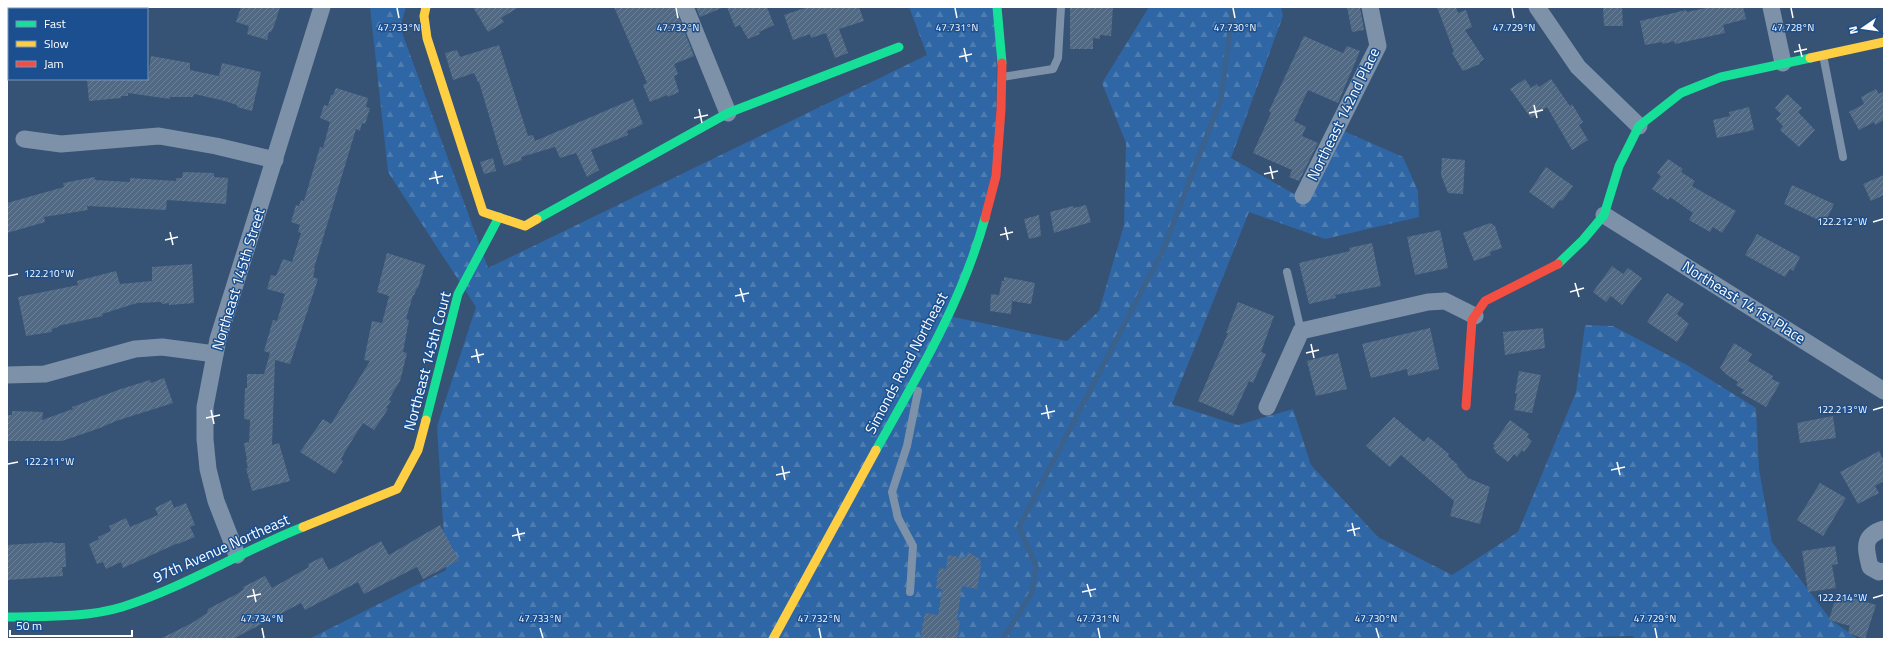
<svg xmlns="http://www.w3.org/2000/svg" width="1891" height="646" font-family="'Titillium Web',sans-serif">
  <defs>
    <pattern id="forest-firs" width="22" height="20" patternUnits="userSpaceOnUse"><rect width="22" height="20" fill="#2f66a5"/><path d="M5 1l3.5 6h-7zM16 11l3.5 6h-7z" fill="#4e7db2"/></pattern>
    <pattern id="building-hatch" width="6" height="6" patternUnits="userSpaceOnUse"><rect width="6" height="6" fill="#526984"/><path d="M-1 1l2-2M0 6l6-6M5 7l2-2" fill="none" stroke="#6c8096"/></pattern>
  </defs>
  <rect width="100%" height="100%" fill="#365274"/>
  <!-- forest -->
  <polygon fill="url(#forest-firs)" points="370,7 406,7 400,27 488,268 927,55 909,7 997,7 996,176 949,316 1067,341 1099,311 1124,225 1126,143 1102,83 1149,7 1281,7 1283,16 1231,158 1303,199 1337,128 1403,157 1418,191 1419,217 1325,239 1249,212 1172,404 1238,425 1293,409 1311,465 1378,537 1452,575 1518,532 1576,392 1585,325 1613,326 1687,365 1756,408 1759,469 1772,542 1831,620 1858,639 1636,639 1632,636 1586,637 1582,639 309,639 446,570 437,426 476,307 388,172"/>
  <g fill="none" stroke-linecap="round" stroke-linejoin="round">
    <!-- stream -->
    <polyline stroke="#3b618d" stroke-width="5" points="1003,639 1032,592 1036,566 1019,527 1163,250 1221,99 1233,7"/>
  </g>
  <!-- building -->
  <g fill="url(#building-hatch)">
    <polygon points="241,7 280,7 274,26 271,32 269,32 267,40 247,34 249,26 236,22"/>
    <polygon points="473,7 519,7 501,18 504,22 488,32"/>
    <polygon points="614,7 675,7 694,56 674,64 678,74 674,76 679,92 668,97 667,95 650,102 643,85 647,83"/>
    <polygon points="696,7 724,7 700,17"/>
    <polygon points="727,7 767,7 774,25 759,32 760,34 748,39 740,25 735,27"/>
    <polygon points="808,7 859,7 864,21 839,29 848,53 835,58 826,33 811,38 810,34 793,40 784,15"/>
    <polygon points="1070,7 1113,7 1111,36 1100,35 1100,39 1093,38 1093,49 1070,49"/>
    <polygon points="1347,7 1360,7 1364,30 1352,32"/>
    <polygon points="1437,7 1456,7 1458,13 1466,10 1472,27 1465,30 1484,59 1479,63 1480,64 1463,71 1452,53 1454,52"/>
    <polygon points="1603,7 1622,7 1623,26 1604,26"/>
    <polygon points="1710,7 1743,7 1746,19 1723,25 1725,33 1675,44 1674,41 1663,44 1662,42 1645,45 1640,21 1686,10 1687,12"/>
    <polygon points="1304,36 1343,53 1347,46 1360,51 1338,103 1308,90 1302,103 1294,121 1306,127 1302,136 1318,143 1299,181 1289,177 1292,170 1253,153 1271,113 1269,111"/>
    <polygon points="499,45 528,136 533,135 535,141 633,99 643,124 627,131 628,135 591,150 599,170 587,177 576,153 560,158 555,147 521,157 522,160 504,166 479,82 478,82 474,73 453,80 445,53 457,50 460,57"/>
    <polygon points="151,56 190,63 190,70 219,76 222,63 261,72 252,111 237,107 237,105 221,100 194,94 193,97 170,97 170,99 128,93 128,96 121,96 121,98 89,101 87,79 148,79"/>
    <polygon points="1525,79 1531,88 1537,84 1539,87 1551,79 1570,106 1572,104 1583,122 1579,125 1588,140 1572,150 1547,107 1531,118 1510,89"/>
    <polygon points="336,88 368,98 366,107 370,108 365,124 362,123 360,131 356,129 314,268 315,269 313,277 318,279 290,364 275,360 272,445 279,443 290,481 252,491 246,468 248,468 246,460 247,460 244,443 249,442 250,420 244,419 245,388 247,388 247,374 264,374 270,353 264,351 273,320 277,321 285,294 267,289 271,275 276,276 283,259 292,262 301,233 298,232 300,225 291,222 296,205 299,206 301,200 304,201 320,147 323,148 330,122 320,118 324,105 328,106 331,95 333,95"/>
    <polygon points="1876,89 1879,94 1884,91 1884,120 1875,125 1874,122 1859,130 1849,112 1864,104 1861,97"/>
    <polygon points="1787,94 1802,108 1798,112 1815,130 1799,147 1780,130 1783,126 1776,119 1781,114 1775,108"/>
    <polygon points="1749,107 1754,130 1717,138 1713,120 1730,116 1729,112"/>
    <polygon points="493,158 496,171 484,174 480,162"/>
    <polygon points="1442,158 1465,160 1463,194 1448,193 1441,175"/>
    <polygon points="1668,159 1683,169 1681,172 1695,181 1692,186 1736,211 1722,233 1713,227 1710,232 1689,220 1693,213 1670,197 1668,200 1652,189 1661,176 1657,173"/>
    <polygon points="1546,167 1573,186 1562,201 1560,200 1553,209 1529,192"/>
    <polygon points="183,172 214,173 214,177 228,178 226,204 167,200 166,210 87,206 88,210 44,217 45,222 7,233 7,203 64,187 63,183 95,177 95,180 130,182 130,178 176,181 176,178 182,178"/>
    <polygon points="1884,175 1884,195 1871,201 1863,184"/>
    <polygon points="1792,185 1834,204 1825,223 1784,204"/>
    <polygon points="1086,205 1091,222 1054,233 1050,212 1073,206 1074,208"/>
    <polygon points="1039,215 1041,236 1029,239 1024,219"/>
    <polygon points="1490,223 1495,226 1502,248 1490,252 1491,255 1474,261 1463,233"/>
    <polygon points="1440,230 1448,268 1415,275 1407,237"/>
    <polygon points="1757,234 1800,257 1793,271 1790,269 1785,277 1745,255"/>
    <polygon points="1372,243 1381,286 1335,295 1336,298 1309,304 1299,263 1350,251 1349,248"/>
    <polygon points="387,253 425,265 418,288 417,288 414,295 413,295 406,319 409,320 403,352 407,353 400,381 392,394 389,400 391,401 386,408 388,409 374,430 363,423 349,445 341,459 343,461 335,474 300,452 323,419 331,424 370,361 364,360 372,321 382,323 389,296 377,292"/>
    <polygon points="192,264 194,303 169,305 169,303 162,304 161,302 137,303 102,314 103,316 58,326 58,327 52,329 52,332 26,336 18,297 78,285 77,281 116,271 120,284 152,281 152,267"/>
    <polygon points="1612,266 1623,274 1628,268 1642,278 1622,305 1611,296 1606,302 1593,292"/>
    <polygon points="1004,277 1035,283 1031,304 1012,301 1011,314 990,311 991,294 999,295 1002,281 1004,281"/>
    <polygon points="1667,293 1684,304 1677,314 1689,324 1677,342 1647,322"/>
    <polygon points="1238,302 1274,316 1261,352 1266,354 1253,383 1249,381 1233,416 1198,401 1228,333 1226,333"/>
    <polygon points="1430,328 1439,369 1408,376 1407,369 1371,378 1362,344"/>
    <polygon points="1543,328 1545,348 1505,355 1503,332"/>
    <polygon points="1734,343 1752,354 1748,361 1773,376 1772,379 1780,383 1766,407 1741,393 1744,390 1736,385 1738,382 1727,375 1720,368"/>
    <polygon points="1338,353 1347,389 1316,396 1307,361"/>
    <polygon points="1519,371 1541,375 1532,413 1514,410 1517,394 1515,393"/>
    <polygon points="164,378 173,403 116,421 100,428 62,441 7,441 7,415 12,415 12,411 43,412 42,420 73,409 72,407 121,389 150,380 151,383"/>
    <polygon points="1833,416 1836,438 1800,443 1797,423"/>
    <polygon points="1394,417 1424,442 1428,437 1436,443 1449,454 1448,456 1458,465 1457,466 1468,478 1490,487 1480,524 1450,516 1454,501 1401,455 1390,467 1366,446"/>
    <polygon points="1510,420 1529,434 1527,437 1532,441 1524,452 1522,450 1517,457 1514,454 1508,462 1495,452 1496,451 1493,448 1495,445 1493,444"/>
    <polygon points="1879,451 1884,461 1884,481 1875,486 1879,493 1858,504 1840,472"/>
    <polygon points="1820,483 1846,498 1823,536 1797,520"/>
    <polygon points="171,500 174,508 186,503 195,525 190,527 195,537 178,544 178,543 123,568 121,562 106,569 103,562 97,564 89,544 99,539 98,537 111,531 109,526 126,518 130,527 158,515 155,508"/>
    <polygon points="440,525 459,560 423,579 417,567 364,594 358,582 305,610 301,603 233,639 160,639 192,623 207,613 208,609 237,594 244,589 243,587 265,576 272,588 309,567 308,564 322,557 329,570 381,541 389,555"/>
    <polygon points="53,542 53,543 65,543 66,567 62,567 63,576 7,580 7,545"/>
    <polygon points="1835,546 1838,564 1832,565 1836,588 1808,592 1802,551"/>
    <polygon points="968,552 980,559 981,566 977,589 962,586 957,620 960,621 957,639 920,639 925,613 938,615 942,589 936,588 939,568 946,569 948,555 966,558"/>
    <polygon points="1837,593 1876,605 1865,639 1848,633 1850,626 1829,620"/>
  </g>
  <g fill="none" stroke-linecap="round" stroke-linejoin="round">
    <!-- lane -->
    <g stroke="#7d92a8" stroke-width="8">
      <polyline points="1823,55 1843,157"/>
      <polyline points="1002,77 1053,69 1058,58 1061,7"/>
      <polyline points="1287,272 1301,331"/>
      <polyline points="910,592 913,546 898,518 892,492 907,446 918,391"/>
    </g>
    <!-- street -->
    <g stroke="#7d92a8" stroke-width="17">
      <polyline points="685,7 728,113"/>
      <polyline points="1537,7 1578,67 1639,126"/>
      <polyline points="1771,7 1783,63"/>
      <polyline points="24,139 61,144 159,136 216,146 275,160"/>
      <polyline points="1303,196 1378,46 1370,7"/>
      <polyline points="1604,215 1884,391"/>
      <polyline points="7,375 45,374 135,349 162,347 215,354"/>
      <polyline points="1267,407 1301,331 1428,302 1445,301 1475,316"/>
      <path d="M1884,529C1861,536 1866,549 1870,567L1879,572L1884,571"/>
      <polyline points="237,555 216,501 208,469 205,439 205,407 218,339 322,7"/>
    </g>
    <!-- fast -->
    <g stroke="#16e098" stroke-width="9">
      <polyline points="997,7 1002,63"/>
      <polyline points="537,219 728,113 899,47"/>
      <polyline points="1558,264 1583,240 1604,215 1619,166 1639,126 1681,93 1721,77 1810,58"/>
      <polyline points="426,420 458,294 499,217"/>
      <path d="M876,450C918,375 962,302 985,218"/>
      <path d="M7,617C45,616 86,618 122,607C185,587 242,551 303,527"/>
    </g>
    <!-- slow -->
    <g stroke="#ffcf43" stroke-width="9">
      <polyline points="426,7 424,16 427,38 483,212 525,226 537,219"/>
      <polyline points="1810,58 1884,42"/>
      <polyline points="303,527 397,489 418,450 426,420"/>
      <polyline points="773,639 876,450"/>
    </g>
    <!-- jam -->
    <g stroke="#f24e42" stroke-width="9">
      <polyline points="985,218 996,176 1001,110 1002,63"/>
      <polyline points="1466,406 1472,320 1485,301 1558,264"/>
    </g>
  </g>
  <!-- ticks -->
  <path fill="none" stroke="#fff" stroke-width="1.5" d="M397,8L399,18M676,8L678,18M955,8L957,18M1233,8L1235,18M1512,8L1514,18M1791,8L1793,18M1799,44L1802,57M964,48L967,62M1794,52L1807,49M959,57L972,54M1534,105L1537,118M699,109L702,123M1529,113L1543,110M694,118L708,115M1270,166L1273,179M435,171L438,184M1264,174L1278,171M429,179L443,176M1873,222L1883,219M1005,227L1008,240M170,232L173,245M1000,235L1013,232M165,240L178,237M8,276L18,274M1575,283L1579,297M740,288L744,302M1570,292L1584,288M735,296L749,293M1311,344L1314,358M476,349L479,363M1306,353L1319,350M471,357L484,354M1046,405L1049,419M211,410L214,424M1873,410L1883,407M1041,414L1055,411M206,418L220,415M1617,462L1620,475M8,464L18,462M782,466L785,480M1611,470L1625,467M776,475L790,472M1352,523L1355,536M517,528L520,541M1347,531L1360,528M512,536L525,533M1087,584L1091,597M253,589L256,602M1082,592L1096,589M247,597L261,594M1873,598L1883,595M262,628L264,638M540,628L543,638M819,628L821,638M1098,628L1100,638M1376,628L1379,638M1655,628L1657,638"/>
  <g text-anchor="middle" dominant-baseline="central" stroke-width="3" stroke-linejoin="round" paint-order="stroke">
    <!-- street labels -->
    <g font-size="15" fill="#fff" stroke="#1b4f8f">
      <text transform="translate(1343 114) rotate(-64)">Northeast 142nd Place</text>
      <text transform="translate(238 279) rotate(-73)">Northeast 145th Street</text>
      <text transform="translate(1744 302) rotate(32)">Northeast 141st Place</text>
      <text transform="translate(427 361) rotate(-75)">Northeast 145th Court</text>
      <text transform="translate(906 363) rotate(-62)">Simonds Road Northeast</text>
      <text transform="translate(221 548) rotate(-24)">97th Avenue Northeast</text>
    </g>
  </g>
  <g font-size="10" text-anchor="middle" fill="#fff" stroke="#1b4f8f" stroke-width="3" stroke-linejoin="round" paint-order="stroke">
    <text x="399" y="31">47.733°N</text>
    <text x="678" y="31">47.732°N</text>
    <text x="957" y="31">47.731°N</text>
    <text x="1235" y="31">47.730°N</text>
    <text x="1514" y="31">47.729°N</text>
    <text x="1793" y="31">47.728°N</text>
    <text x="1842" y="225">122.212°W</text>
    <text x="49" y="277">122.210°W</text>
    <text x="1842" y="413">122.213°W</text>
    <text x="49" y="465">122.211°W</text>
    <text x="1842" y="601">122.214°W</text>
    <text x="262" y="622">47.734°N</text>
    <text x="540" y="622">47.733°N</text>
    <text x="819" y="622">47.732°N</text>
    <text x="1098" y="622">47.731°N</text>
    <text x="1376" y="622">47.730°N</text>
    <text x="1655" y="622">47.729°N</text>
  </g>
  <!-- border -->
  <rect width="1891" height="646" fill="none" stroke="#ffffff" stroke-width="16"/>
  <!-- legend -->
  <rect x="8" y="8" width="140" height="72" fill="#1b4f8f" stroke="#7695bc"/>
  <rect x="16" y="21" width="20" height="6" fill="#16e098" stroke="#7695bc"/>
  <text x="44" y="28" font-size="12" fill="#ffffff">Fast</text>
  <rect x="16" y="41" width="20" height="6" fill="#ffcf43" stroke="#7695bc"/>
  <text x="44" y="48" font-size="12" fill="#ffffff">Slow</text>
  <rect x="16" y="61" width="20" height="6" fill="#f24e42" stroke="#7695bc"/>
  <text x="44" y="68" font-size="12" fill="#ffffff">Jam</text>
  <!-- north arrow -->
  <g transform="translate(1863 28) rotate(257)" stroke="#1b4f8f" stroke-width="3" paint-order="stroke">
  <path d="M0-3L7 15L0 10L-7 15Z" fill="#ffffff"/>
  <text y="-6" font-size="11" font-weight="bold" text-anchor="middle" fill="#ffffff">N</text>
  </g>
  <!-- scale -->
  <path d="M10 630v6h122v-6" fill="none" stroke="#ffffff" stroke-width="2"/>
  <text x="16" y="630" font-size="12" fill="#ffffff" stroke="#1b4f8f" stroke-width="3" paint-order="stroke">50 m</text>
</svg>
